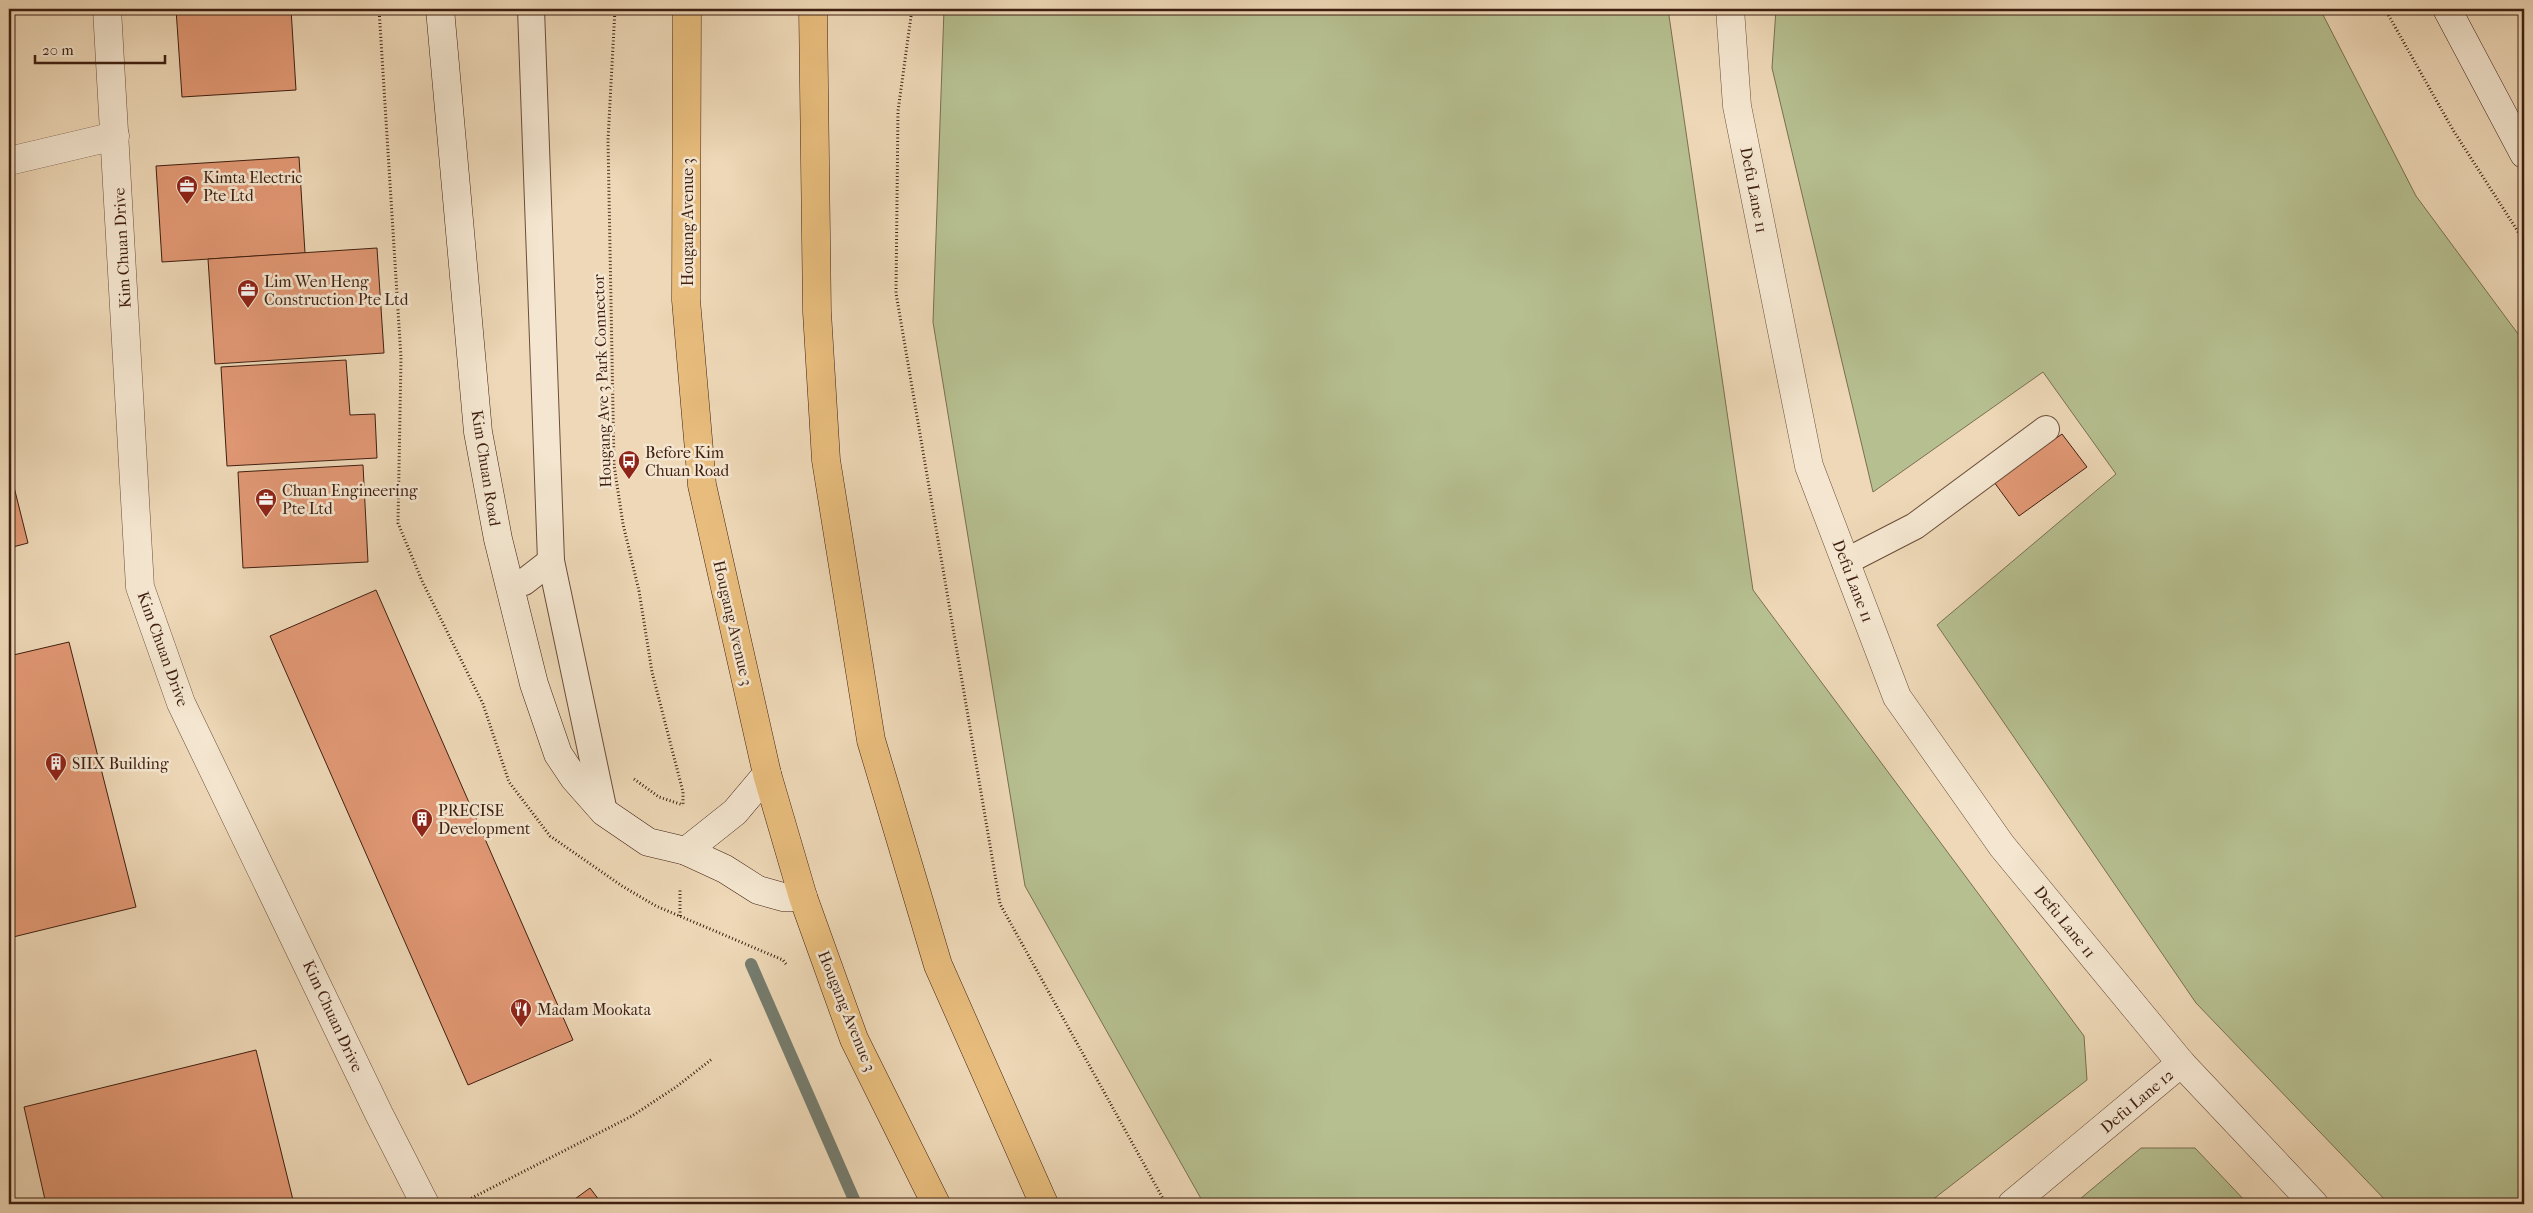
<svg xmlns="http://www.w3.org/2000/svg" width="2533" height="1213" font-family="'IM FELL French Canon',serif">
  <rect width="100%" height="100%" fill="#eed8b7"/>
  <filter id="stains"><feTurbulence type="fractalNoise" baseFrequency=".004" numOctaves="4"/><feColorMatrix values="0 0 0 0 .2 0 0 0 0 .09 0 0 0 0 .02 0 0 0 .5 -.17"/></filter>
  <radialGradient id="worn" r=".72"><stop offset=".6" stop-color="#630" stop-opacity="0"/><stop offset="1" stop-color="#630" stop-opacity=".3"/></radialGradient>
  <!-- green -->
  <g fill="#b6bf90" stroke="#7a6f50">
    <polygon points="944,9 1668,9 1753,590 2084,1036 2087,1080 1927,1204 1204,1204 1025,886 933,322"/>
    <polygon points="1776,9 2320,9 2416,196 2524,342 2524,1204 2389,1204 2196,1003 1937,625 2116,474 2043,372 1873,492 1772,68"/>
    <polygon points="2141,1148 2195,1148 2248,1204 2074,1204"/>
  </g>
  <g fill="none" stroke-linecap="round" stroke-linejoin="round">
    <!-- stream -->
    <polyline stroke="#757c6e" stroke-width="12" points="751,964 856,1204"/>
  </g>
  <!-- building -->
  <g fill="#e19874" stroke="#3f1f11">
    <polygon points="176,9 291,9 296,90 182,97"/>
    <polygon points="299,157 305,253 162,262 156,166"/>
    <polygon points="377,248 384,353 215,364 208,259"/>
    <polygon points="346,360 350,415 375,414 377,458 227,466 221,367"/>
    <polygon points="2062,434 2087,467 2019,516 1994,482"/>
    <polygon points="363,465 368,562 243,568 238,472"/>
    <polygon points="9,467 28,543 9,548"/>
    <polygon points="376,590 573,1040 468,1085 270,636"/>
    <polygon points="69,642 136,907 9,938 9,656"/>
    <polygon points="256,1050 294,1204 46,1204 24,1107"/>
    <polygon points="590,1188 602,1204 568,1204"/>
  </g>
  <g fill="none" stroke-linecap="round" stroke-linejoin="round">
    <!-- service casing -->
    <g stroke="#6b4d3a" stroke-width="28">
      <g id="service">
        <polyline points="531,9 551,561"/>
        <polyline points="1845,562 1915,526 2046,429"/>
        <polyline points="510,586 524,582 551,561 604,812"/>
      </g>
    </g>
    <!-- minor casing -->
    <g stroke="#6b4d3a" stroke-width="29">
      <g id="minor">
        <polyline points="107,9 140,587 181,703 379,1114 425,1204"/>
        <polyline points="1730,9 1737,106 1809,466 1897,697 2002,846 2181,1063 2314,1204"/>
        <polyline points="9,161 115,136"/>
        <polyline points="2012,1204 2181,1063"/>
      </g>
    </g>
    <!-- secondary casing -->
    <g stroke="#3f1f11" stroke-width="29">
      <g id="secondary">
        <polyline points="440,9 478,432 498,539 534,684 558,754 574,778 604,812 648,842 686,851 725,869 758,890 783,897 803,897"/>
        <polyline points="2447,9 2524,154"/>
        <polyline points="686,851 735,812 767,774"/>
      </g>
    </g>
    <!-- trunk casing -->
    <g stroke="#3f1f11" stroke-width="29">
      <g id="trunk">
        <polyline points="687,9 686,300 702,485 767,774 803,897 854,1039 936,1204"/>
        <polyline points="813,9 817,312 826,460 871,740 938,965 1044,1204"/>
      </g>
    </g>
    <!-- path -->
    <g stroke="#3f1f11" stroke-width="3" stroke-dasharray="1 2.5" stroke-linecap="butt">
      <polyline points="379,9 401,358 398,523 422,581 483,704 509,782 550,836 622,886 656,906 783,960 786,964"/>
      <polyline points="615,9 608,140 614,465 623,524 639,591 652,672 683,792 683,806"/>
      <polyline points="912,9 898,111 896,293 1000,904 1166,1204"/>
      <polyline points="2385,9 2453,130 2524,241"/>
      <polyline points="634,779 659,797 683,805"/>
      <polyline points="680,916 680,889"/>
      <polyline points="462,1203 632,1116 676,1087 712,1059"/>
    </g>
    <!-- service -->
    <use href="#service" stroke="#f4e6d0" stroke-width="26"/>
    <!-- minor -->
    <use href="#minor" stroke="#f4e6d0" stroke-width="28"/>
    <!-- secondary -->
    <use href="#secondary" stroke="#f4e6d0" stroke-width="28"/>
    <!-- trunk -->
    <use href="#trunk" stroke="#e7bc7c" stroke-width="28"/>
  </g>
  <!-- icons -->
  <defs>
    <g id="office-pin" transform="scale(1.125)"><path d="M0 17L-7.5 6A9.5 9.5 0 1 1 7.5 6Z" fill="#8f2418" stroke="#f4e6d0"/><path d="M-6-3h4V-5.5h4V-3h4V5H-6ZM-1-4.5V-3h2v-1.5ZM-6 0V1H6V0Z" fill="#fff"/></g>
    <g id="bus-pin" transform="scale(1.125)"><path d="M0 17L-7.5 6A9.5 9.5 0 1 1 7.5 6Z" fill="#8f2418" stroke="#f4e6d0"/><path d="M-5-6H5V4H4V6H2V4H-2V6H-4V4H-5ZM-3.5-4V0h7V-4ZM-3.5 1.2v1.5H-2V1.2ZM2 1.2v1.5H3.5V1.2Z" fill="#fff"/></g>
    <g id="building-pin" transform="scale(1.125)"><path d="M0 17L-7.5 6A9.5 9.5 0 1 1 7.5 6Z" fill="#8f2418" stroke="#f4e6d0"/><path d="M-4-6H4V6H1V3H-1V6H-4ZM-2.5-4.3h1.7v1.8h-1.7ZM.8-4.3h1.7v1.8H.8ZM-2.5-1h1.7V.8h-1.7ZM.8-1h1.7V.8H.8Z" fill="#fff"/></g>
    <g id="restaurant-pin" transform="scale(1.125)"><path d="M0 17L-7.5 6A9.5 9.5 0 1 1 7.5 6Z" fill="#8f2418" stroke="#f4e6d0"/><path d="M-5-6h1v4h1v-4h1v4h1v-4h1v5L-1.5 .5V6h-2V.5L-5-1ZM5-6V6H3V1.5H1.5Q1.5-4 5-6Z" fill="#fff"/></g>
  </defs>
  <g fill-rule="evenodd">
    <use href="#office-pin" x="187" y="186"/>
    <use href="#office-pin" x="248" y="290"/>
    <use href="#bus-pin" x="629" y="461"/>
    <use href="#office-pin" x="266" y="499"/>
    <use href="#building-pin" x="56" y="763"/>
    <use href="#building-pin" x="422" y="819"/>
    <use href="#restaurant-pin" x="521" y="1009"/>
  </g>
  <g text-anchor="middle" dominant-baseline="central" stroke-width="5" stroke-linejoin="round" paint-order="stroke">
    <!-- poi labels -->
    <g font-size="16" fill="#3f1f11" stroke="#f4e6d0" text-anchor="start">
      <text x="203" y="177">Kimta Electric<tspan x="203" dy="18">Pte Ltd</tspan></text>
      <text x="264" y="281">Lim Wen Heng<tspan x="264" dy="18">Construction Pte Ltd</tspan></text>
      <text x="645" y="452">Before Kim<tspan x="645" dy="18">Chuan Road</tspan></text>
      <text x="282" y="490">Chuan Engineering<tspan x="282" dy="18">Pte Ltd</tspan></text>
      <text x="72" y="763">SIIX Building</text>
      <text x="438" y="810">PRECISE<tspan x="438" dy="18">Development</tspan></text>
      <text x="537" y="1009">Madam Mookata</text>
    </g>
    <!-- street labels -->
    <g font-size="16" fill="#3f1f11" stroke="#f4e6d0">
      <text transform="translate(1754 190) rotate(79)">Defu Lane 11</text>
      <text transform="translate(687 222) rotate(-90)">Hougang Avenue 3</text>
      <text transform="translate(122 248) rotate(-93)">Kim Chuan Drive</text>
      <text transform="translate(602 381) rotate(-92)">Hougang Ave 3 Park Connector</text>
      <text transform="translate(486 468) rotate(81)">Kim Chuan Road</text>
      <text transform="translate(1853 581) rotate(69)">Defu Lane 11</text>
      <text transform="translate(733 623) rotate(77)">Hougang Avenue 3</text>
      <text transform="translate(163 649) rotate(70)">Kim Chuan Drive</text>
      <text transform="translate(2065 922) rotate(51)">Defu Lane 11</text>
      <text transform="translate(847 1011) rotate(68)">Hougang Avenue 3</text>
      <text transform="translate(333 1016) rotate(65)">Kim Chuan Drive</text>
      <text transform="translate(2137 1101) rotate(-40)">Defu Lane 12</text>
    </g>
  </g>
  <!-- margin -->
  <rect width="2533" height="1213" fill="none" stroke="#eed8b7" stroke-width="30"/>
  <rect x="10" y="10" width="2513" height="1193" fill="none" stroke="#3f1f11" stroke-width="2.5"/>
  <rect x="15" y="15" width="2503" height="1183" fill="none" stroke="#3f1f11"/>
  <!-- scale -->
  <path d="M35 55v8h130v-8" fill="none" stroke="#3f1f11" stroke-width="2.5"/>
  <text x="42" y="55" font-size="15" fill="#3f1f11" stroke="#f4e6d0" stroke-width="4" paint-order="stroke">20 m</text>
  <rect width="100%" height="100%" filter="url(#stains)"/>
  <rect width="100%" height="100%" fill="url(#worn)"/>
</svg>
